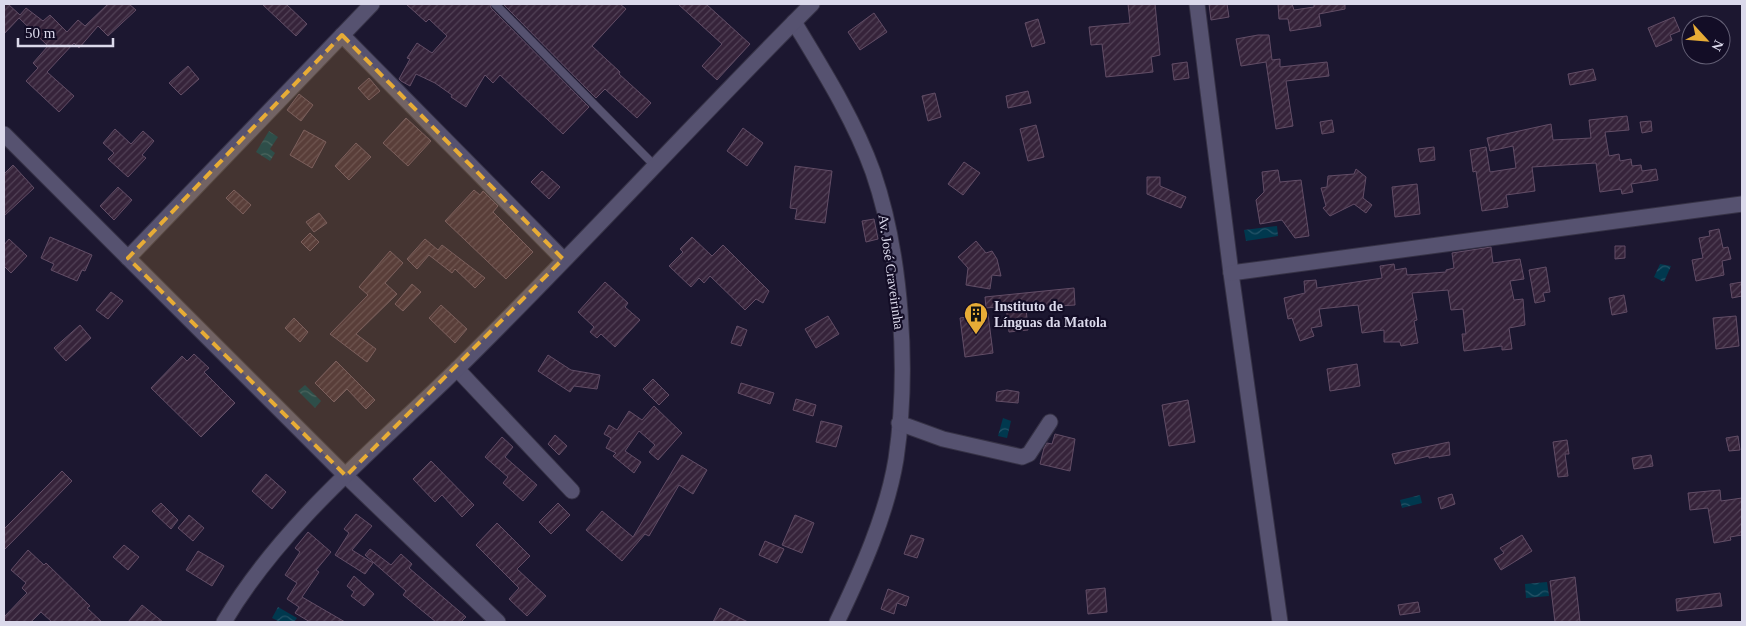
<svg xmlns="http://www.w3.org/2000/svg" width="1746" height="626" font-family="Georgia,serif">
  <defs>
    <pattern id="water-waves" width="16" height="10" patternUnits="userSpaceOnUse" patternTransform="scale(1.25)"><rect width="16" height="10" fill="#00384e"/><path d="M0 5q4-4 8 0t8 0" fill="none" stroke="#255468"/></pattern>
    <pattern id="building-hatch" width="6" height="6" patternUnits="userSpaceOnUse" patternTransform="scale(1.25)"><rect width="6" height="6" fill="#36233a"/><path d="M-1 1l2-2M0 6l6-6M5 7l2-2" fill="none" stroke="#524257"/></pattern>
  </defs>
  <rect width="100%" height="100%" fill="#1c1730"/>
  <!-- water -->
  <g fill="url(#water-waves)">
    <polygon points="269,131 278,137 270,149 275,153 270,161 256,152"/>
    <polygon points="1277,226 1278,236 1246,241 1244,230"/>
    <polygon points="1660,264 1671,266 1664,282 1654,277"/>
    <polygon points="305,385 321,401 315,408 298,391"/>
    <polygon points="1003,418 1011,421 1007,438 998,436"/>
    <polygon points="1420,495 1422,503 1402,508 1400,500"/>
    <polygon points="1547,582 1549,596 1526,598 1525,584"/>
    <polygon points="278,607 297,618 294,622 280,622 272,618"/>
  </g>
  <!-- building -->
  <g fill="url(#building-hatch)" stroke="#624d66">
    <polygon points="4,4 8,4 20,15 26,8 43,21 50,15 67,32 78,20 85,26 108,4 129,4 136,10 108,36 98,26 79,48 74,43 47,72 74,96 59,112 26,81 38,68 33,63 48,46 19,18 4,34"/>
    <polygon points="262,4 286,4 307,24 296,36"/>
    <polygon points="406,4 490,4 491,8 589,107 563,134 500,75 493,83 485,75 466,107 451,97 452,95 435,83 416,74 410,86 401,81 399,79 410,59 407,58 417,43 432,53 447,36 429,19 426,22"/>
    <polygon points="503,4 620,4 626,9 592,46 620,72 619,74 651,103 637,118 605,89 596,98"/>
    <polygon points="678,4 706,4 750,44 717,80 702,66 722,44"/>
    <polygon points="1128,4 1155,4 1160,55 1151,57 1153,72 1106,77 1102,44 1091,45 1089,27 1130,23"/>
    <polygon points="1209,4 1227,4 1229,17 1211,20"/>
    <polygon points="1278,4 1292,4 1294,10 1314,7 1314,4 1345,4 1345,9 1319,14 1321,26 1290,31 1288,19 1279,19"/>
    <polygon points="874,13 887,32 860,50 848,32"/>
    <polygon points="1674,17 1680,31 1670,35 1672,40 1656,47 1648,28"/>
    <polygon points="1038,19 1045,43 1032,47 1025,23"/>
    <polygon points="1258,35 1269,35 1272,60 1280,59 1280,67 1327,62 1329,76 1286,81 1293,126 1276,129 1266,62 1241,66 1236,39"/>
    <polygon points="1187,62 1189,78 1174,80 1172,64"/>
    <polygon points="188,66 199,79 181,95 169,83"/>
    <polygon points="1593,69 1596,80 1570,85 1568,74"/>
    <polygon points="369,78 380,91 369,100 358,88"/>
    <polygon points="1028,91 1031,103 1008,108 1006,96"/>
    <polygon points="935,93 941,117 928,121 922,96"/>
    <polygon points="299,94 313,105 301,121 287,110"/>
    <polygon points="1627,116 1629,130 1605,132 1609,156 1619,154 1620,161 1631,159 1632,166 1641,165 1642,171 1656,169 1658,180 1631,184 1633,192 1622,194 1621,189 1600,192 1596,163 1532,167 1535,191 1506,195 1508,207 1482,211 1476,171 1473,172 1470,150 1486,147 1490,172 1516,168 1513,146 1490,151 1487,138 1551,124 1553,140 1591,138 1589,120"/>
    <polygon points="406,118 431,141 408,166 383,143"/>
    <polygon points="1332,120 1334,132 1322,134 1320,122"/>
    <polygon points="1651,121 1652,131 1642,133 1640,122"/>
    <polygon points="1036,125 1044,157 1028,161 1020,129"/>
    <polygon points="743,128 763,143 747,166 727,151"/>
    <polygon points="115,129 131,144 143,131 154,141 142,155 146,158 128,177 108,159 114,153 103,143"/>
    <polygon points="304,130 326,142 312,168 290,155"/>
    <polygon points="356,143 371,157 349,180 335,166"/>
    <polygon points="1434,147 1435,160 1420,162 1418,149"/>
    <polygon points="964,162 980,173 963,195 948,184"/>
    <polygon points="13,165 34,188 4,216 4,174"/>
    <polygon points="795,166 832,171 825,223 795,219 797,209 790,208"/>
    <polygon points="1356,169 1366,177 1363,198 1372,205 1366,213 1354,204 1330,216 1323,208 1326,206 1321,188 1327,187 1328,176 1354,174"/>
    <polygon points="1278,170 1280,182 1301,180 1309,236 1295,238 1282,220 1260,224 1256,200 1264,192 1262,172"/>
    <polygon points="542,171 560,187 549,199 531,182"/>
    <polygon points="1147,177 1160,177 1160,186 1186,197 1181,208 1147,194"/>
    <polygon points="1417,184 1420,214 1395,217 1392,187"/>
    <polygon points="118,187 132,200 114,220 100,206"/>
    <polygon points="234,190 251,205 243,214 226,198"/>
    <polygon points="474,190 480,195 483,191 498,206 493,212 533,252 506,279 445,221"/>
    <polygon points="319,213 327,223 314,232 306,222"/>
    <polygon points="874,219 878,239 866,242 862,221"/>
    <polygon points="1719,229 1723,248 1728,247 1731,259 1722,261 1724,275 1696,281 1692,260 1703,258 1699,238 1710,236 1709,231"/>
    <polygon points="310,233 319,242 310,251 301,242"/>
    <polygon points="50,237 92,255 85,271 82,270 77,281 51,270 54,264 41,258"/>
    <polygon points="692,237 712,256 723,245 769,291 763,303 756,299 745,310 710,276 704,283 699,278 691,287 669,266 683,252 680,249"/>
    <polygon points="9,239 27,256 11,273 4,266 4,245"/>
    <polygon points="425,239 438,250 442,245 485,278 475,288 455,269 452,273 429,255 417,269 407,259"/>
    <polygon points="976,241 986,253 992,251 997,259 1001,276 992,275 990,289 966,285 968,268 958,257"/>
    <polygon points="1615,246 1625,246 1625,258 1615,259"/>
    <polygon points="1491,247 1493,263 1520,259 1524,279 1510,281 1514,300 1523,299 1525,325 1509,328 1512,349 1502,350 1502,346 1464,351 1462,334 1466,334 1463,309 1451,310 1448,290 1412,293 1417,320 1414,321 1418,343 1401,346 1400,342 1384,342 1384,330 1362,333 1358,305 1319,309 1322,326 1311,328 1314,336 1300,341 1292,318 1288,319 1284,298 1305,293 1304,281 1316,280 1317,288 1382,278 1380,266 1394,264 1395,270 1406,268 1407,275 1446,272 1446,270 1454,268 1452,253"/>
    <polygon points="390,251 403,263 385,283 397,294 356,334 376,349 367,362 330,334 368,295 359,287"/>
    <polygon points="1546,267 1550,292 1543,293 1545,301 1535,303 1529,270"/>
    <polygon points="605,282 628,303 625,307 640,320 615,347 601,334 597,338 590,332 594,327 578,312"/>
    <polygon points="1742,282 1742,296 1732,298 1730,284"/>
    <polygon points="412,284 421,292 403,311 395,304"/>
    <polygon points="1074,288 1075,305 1026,308 1028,330 1009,332 1006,306 986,308 985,297"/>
    <polygon points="111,292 123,301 108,319 96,310"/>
    <polygon points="1624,295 1627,312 1612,315 1609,298"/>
    <polygon points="441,305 467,329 455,343 429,318"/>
    <polygon points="988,314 993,353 965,357 960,318"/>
    <polygon points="828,316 839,334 816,348 805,329"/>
    <polygon points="1736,316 1739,346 1716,349 1713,318"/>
    <polygon points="294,318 308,332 300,342 285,328"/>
    <polygon points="80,325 91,338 66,361 54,348"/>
    <polygon points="737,326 747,330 741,346 731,343"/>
    <polygon points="194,354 209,368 204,372 235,403 201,437 151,388 182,356 187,361"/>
    <polygon points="548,355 571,370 600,375 597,389 574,386 570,392 538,371"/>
    <polygon points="336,361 375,400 366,409 347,389 334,402 315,383"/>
    <polygon points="1357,364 1360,386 1330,391 1327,369"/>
    <polygon points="653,379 669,395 659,405 643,389"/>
    <polygon points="741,383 774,393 770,404 738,393"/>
    <polygon points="1007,390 1019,392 1018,403 996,401 997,392"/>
    <polygon points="796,399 816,405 813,416 793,410"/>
    <polygon points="1188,400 1195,442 1169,446 1162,405"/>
    <polygon points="654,406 682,433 658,460 649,452 655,445 639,431 625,451 641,462 634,473 613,456 616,453 606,448 611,438 604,434 609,425 617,430 629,411 642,420"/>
    <polygon points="821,421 842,426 836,447 816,442"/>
    <polygon points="1055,434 1075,439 1070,471 1040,464 1044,448 1047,443 1052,444"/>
    <polygon points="555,435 567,446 559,455 548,444"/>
    <polygon points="1738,436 1740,450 1729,451 1726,438"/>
    <polygon points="502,437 513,447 505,457 537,485 523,501 503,483 508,477 485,457"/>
    <polygon points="1567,440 1569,454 1565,454 1568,476 1558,477 1553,442"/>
    <polygon points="1449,442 1450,455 1429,458 1429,456 1395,464 1392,454"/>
    <polygon points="682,455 707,470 693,494 679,485 649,536 645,534 622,561 586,530 602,511 633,537"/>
    <polygon points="1651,455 1653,466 1634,469 1632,458"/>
    <polygon points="431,461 474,505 462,517 442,495 435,502 413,479"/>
    <polygon points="62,471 72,481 4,550 4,529"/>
    <polygon points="266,474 286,492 272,509 252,491"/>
    <polygon points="1720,490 1721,501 1742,498 1742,535 1730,537 1731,540 1714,543 1708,508 1690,510 1688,493"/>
    <polygon points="1452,494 1455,504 1441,509 1438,498"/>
    <polygon points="161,503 178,520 171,529 152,511"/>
    <polygon points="558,503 570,515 551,534 539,522"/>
    <polygon points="356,514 372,526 352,550 373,563 365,574 335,555 349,533 344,529"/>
    <polygon points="189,515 204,528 193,541 178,528"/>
    <polygon points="795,515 814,523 802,553 782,545"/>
    <polygon points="497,523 530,556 517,569 546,596 527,616 509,599 519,588 476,545"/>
    <polygon points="308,532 331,552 316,570 319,572 302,597 345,622 310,622 295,613 299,607 287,599 297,583 285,575 300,552 295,548"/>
    <polygon points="911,535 924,539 917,558 904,554"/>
    <polygon points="1522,535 1532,551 1501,570 1494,559 1504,553 1500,548"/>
    <polygon points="765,541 784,549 777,563 759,555"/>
    <polygon points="124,545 139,557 128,570 113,557"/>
    <polygon points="370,549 391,565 401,554 412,564 409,568 466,617 461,622 436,622 403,595 406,591 365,555"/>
    <polygon points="28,550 44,565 46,563 90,606 87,608 102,622 52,622 41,612 31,622 4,622 4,617 27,593 22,588 26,583 11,570"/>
    <polygon points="198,551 224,566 212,586 186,570"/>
    <polygon points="354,576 374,594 364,606 351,596 354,592 347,586"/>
    <polygon points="1575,577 1580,622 1555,622 1550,581"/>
    <polygon points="1105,588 1107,612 1088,614 1086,590"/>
    <polygon points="888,589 909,597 906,606 897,603 894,614 881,609"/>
    <polygon points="1720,593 1722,606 1677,611 1676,599"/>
    <polygon points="1418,602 1420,612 1400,615 1398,605"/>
    <polygon points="142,605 163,622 128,622"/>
    <polygon points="720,608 748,622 713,622"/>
  </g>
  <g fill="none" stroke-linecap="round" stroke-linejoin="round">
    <!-- service casing -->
    <g stroke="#363246" stroke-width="9">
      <polyline id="service" points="495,4 656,167"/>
    </g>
    <!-- minor casing -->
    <g stroke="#363246" stroke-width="17">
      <g id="minor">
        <polyline points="1197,4 1231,273 1280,622"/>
        <path d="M794,22C823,70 854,119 873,172C902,256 909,371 896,459C887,514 861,572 837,622"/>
        <polyline points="342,35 563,259"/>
        <polyline points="4,134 346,476 498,622"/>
        <polyline points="128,258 372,4"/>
        <polyline points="1231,273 1742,204"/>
        <polyline points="457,369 572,491"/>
        <polyline points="899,423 943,439 1022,457 1029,454 1050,422"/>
        <path d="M224,622C282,524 375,449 456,370C577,251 692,124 812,4"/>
      </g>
    </g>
    <!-- service -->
    <use href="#service" stroke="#565270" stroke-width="8"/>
    <!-- minor -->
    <use href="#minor" stroke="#565270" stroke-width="15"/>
  </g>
  <!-- marked area -->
  <path fill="#e7ac36" fill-opacity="0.2" stroke="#e7ac36" stroke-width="4" stroke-dasharray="10 6" stroke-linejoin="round" d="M342,35L563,259L346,476L128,258Z"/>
  <!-- icons -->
  <defs>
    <g id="building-pin" transform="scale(1.25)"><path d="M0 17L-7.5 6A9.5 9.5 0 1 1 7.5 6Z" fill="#e7ac36" stroke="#130d26"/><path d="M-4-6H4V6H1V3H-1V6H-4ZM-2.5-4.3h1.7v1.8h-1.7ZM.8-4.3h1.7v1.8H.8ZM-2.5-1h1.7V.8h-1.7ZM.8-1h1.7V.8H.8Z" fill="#111"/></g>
  </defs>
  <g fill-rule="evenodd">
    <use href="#building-pin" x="976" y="314"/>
  </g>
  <g text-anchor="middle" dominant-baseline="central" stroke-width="4.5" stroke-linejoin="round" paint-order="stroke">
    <!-- street labels -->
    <g font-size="14" fill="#dbd9eb" stroke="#130d26">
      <text transform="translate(891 272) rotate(82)">Av. José Craveirinha</text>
    </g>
    <!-- poi labels -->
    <g font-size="14" font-weight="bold" fill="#dbd9eb" stroke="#130d26" text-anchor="start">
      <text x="994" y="306">Instituto de<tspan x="994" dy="16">Línguas da Matola</tspan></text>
    </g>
  </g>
  <!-- border -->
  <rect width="1746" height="626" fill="none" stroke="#dbd9eb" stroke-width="10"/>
  <!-- north arrow -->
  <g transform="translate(1706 40) rotate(116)"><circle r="24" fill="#130d26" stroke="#635f75"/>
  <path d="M0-4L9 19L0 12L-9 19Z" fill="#e7ac36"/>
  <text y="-8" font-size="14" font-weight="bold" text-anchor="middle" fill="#dbd9eb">N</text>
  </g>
  <!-- scale -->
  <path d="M18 38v8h95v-8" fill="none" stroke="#dbd9eb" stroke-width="2.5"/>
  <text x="25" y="38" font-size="15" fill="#dbd9eb" stroke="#130d26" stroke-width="4" paint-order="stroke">50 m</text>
</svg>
